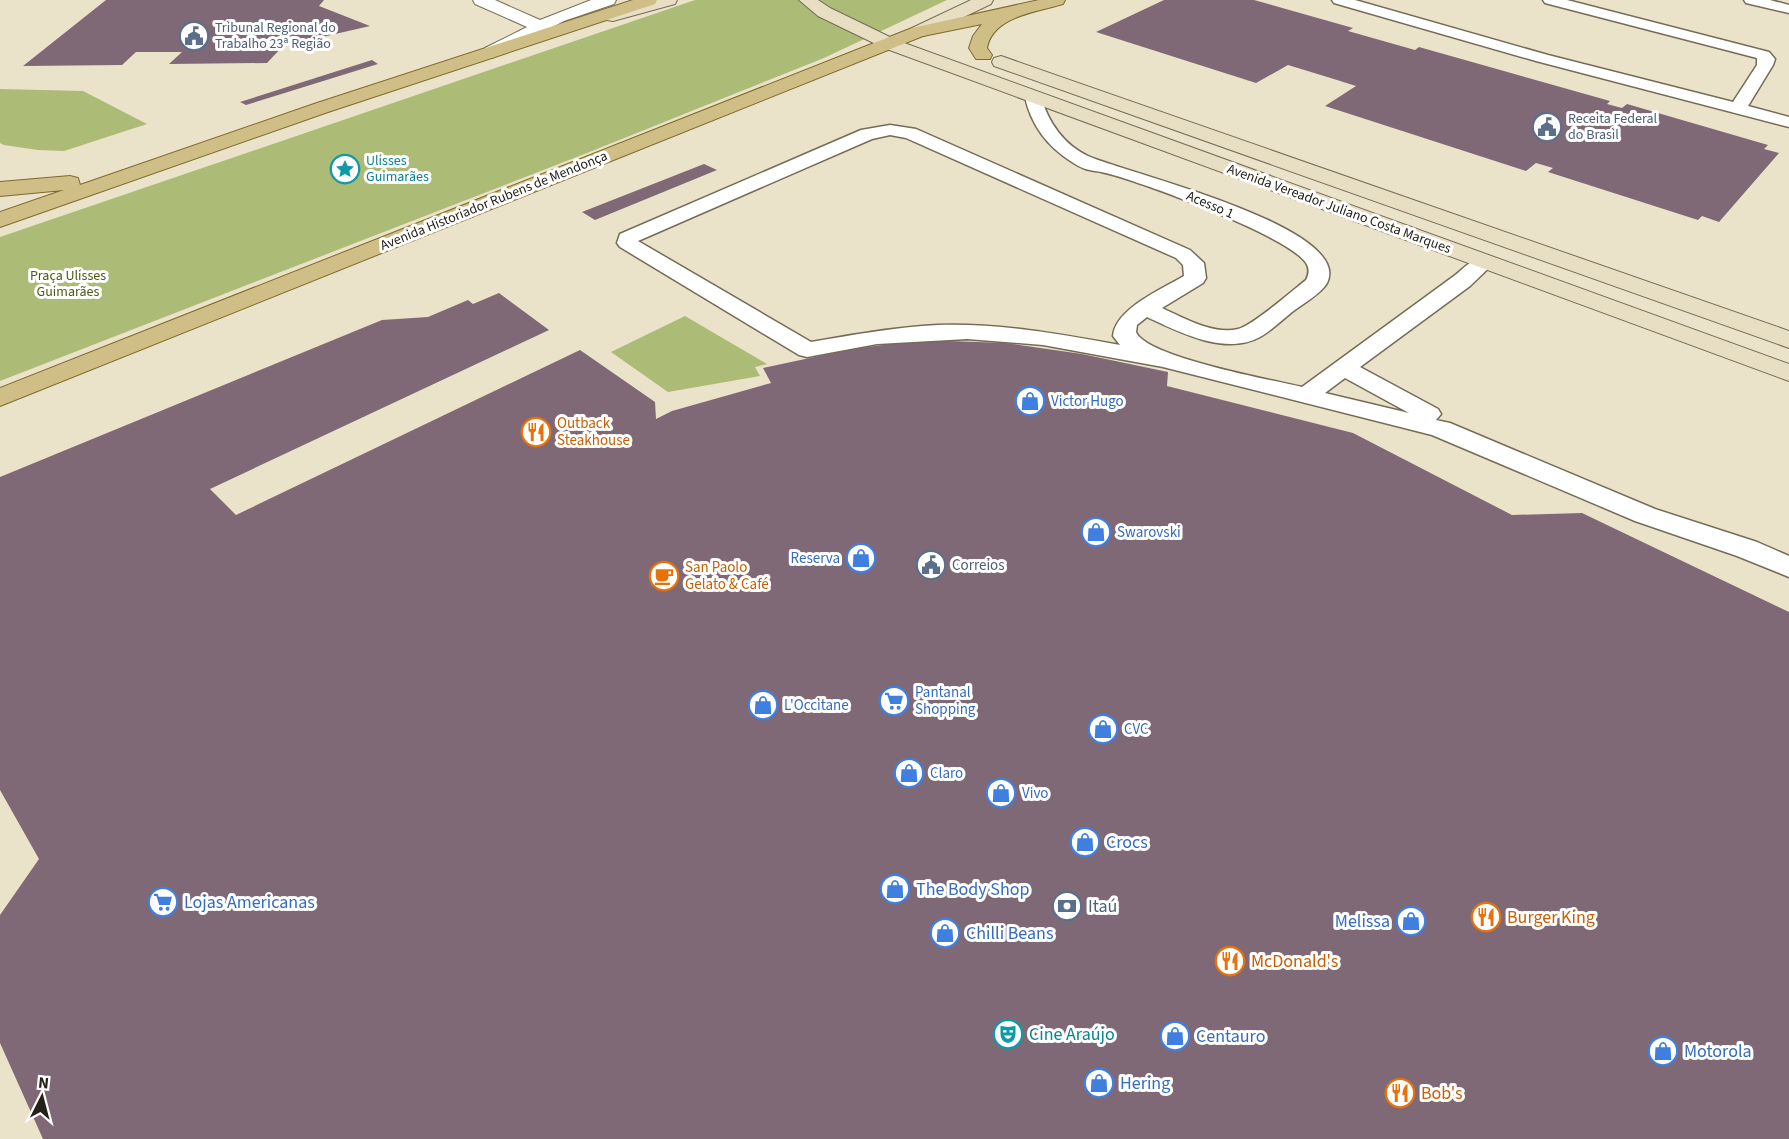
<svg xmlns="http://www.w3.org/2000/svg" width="1789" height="1139" font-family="'Source Sans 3',sans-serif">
  <rect width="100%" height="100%" fill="#ebe2ca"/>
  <!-- green -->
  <g fill="#acbb75">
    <polygon points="695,0 947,0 824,58 587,153 0,381 0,237"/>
    <polygon points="0,89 83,91 147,124 64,151 38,150 4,145 0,143"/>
    <polygon points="685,316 767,364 755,367 760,376 668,392 611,352"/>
  </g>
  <!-- building -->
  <g fill="#806976">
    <polygon points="106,0 324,0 319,6 370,26 283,46 267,63 169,64 182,52 136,52 122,65 23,66"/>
    <polygon points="1164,0 1254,0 1353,28 1348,31 1415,50 1419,47 1610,101 1607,104 1622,108 1627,104 1768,145 1764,149 1779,153 1719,222 1702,216 1698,220 1548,172 1553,168 1536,163 1526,171 1325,106 1356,86 1337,80 1288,65 1256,83 1096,32"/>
    <polygon points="372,60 378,64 246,105 240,102"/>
    <polygon points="704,164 717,170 595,220 582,212"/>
    <polygon points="499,293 549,330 210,489 236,515 580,350 655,402 656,419 672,411 771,383 763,368 852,349 921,340 1006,343 1082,354 1168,372 1167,386 1353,433 1512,515 1582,513 1789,612 1789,1139 43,1139 0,1043 0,915 39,859 0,790 0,477 382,320 428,317 468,300 473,304"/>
  </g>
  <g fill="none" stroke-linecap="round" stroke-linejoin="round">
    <!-- lane casing -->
    <g stroke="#746c57" stroke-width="3">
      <g id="lane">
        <polygon points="1332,0 1355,0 1548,55 1733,102 1757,65 1757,58 1545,3 1543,0 1567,0 1769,52 1775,59 1773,65 1748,106 1789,117 1789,127 1536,61 1334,3"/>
        <polygon points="1744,0 1770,0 1789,5 1789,13 1746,3"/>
        <path d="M1033,92L1039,93L1041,97C1048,122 1064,145 1088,156C1123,172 1355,227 1327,283C1321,294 1302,304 1292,312C1282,320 1271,331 1260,337C1225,356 1179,332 1147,317L1137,325L1136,332C1146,357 1272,380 1302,387L1454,276C1466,267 1475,254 1491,258L1495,262L1470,286L1360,367L1438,409L1441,414L1436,420L1450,423L1655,509L1757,542L1789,556V577L1737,556L1635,521L1432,435L1163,367L1043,345L967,339L877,344L807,357L799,355L620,247L617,243L620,234L861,130L890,125L916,129L1190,250L1204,263L1206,278L1203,283L1162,308C1184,318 1213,335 1238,329C1252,326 1292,291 1306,280C1309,274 1310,269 1306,263C1290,239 1181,198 1150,187C1134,182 1117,175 1101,172C1089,170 1084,170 1072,162C1048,147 1031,125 1025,97L1027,93ZM890,135L906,138L1176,258L1183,265L1184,276C1162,289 1115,309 1113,336L1120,345C1060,334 999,323 938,325C895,327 853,335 811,342L638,241L872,139ZM1345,378L1409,413L1325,393Z"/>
      </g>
    </g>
    <!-- street casing -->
    <g stroke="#746c57" stroke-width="2">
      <polygon id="street" points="473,0 495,0 540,20 591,0 616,0 614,4 564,21 492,58 485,56 483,52 485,48 527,27 475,4"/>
    </g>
    <!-- secondary casing -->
    <g stroke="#746c57" stroke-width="2">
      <g id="secondary">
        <polygon points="650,0 677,0 675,4 613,21 607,20 604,16 607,12"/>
        <polygon points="799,0 818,0 830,8 896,40 1789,364 1789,381 884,48 818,16"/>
        <polygon points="971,0 993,0 991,4 924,36 912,36 909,32 912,28"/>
        <polygon points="1001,56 1789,331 1789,348 994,66 992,62 994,58"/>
      </g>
    </g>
    <!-- primary casing -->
    <g stroke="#7f6a2c" stroke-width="2">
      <g id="primary">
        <polygon points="633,0 657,0 655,4 328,112 0,227 0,212 64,190 0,196 0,182 70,176 78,178 80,185 314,104"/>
        <path d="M1039,0H1065L1063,4C1037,12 993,16 987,48L992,55L990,59H976L969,48L973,36L982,24L923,36L0,406V388L912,28Z"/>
      </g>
    </g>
    <!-- lane -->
    <use href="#lane" fill="#fff" fill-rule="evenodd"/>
    <!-- street -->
    <use href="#street" fill="#fff" fill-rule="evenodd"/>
    <!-- secondary -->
    <use href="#secondary" fill="#e7dec3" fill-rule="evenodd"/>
    <!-- primary -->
    <use href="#primary" fill="#cfbe86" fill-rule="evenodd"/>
  </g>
  <!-- icons -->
  <defs>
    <g id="civic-ring" transform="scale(1.5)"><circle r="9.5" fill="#fff" stroke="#5c6f8a" stroke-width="1.5"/><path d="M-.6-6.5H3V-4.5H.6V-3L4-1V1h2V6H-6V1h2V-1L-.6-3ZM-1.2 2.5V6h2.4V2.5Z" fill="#5c6f8a"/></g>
    <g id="sight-ring" transform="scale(1.5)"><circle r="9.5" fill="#fff" stroke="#0f9aa8" stroke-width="1.5"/><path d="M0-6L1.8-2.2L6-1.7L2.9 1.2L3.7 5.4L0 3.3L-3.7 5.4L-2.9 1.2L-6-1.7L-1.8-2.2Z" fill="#0f9aa8"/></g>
    <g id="shop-ring" transform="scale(1.5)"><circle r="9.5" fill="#fff" stroke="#3f7fe0" stroke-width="1.5"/><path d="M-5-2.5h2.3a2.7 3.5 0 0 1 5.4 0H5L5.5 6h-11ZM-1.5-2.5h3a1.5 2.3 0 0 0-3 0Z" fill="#3f7fe0"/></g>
    <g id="restaurant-ring" transform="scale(1.5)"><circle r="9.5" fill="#fff" stroke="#e8710a" stroke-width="1.5"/><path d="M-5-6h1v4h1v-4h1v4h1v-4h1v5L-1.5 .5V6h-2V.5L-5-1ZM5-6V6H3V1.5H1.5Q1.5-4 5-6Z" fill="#e8710a"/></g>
    <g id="cafe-ring" transform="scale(1.5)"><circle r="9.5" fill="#fff" stroke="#e8710a" stroke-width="1.5"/><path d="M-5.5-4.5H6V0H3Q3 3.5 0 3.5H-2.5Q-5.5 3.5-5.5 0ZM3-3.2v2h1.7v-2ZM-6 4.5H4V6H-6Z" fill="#e8710a"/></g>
    <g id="supermarket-ring" transform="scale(1.5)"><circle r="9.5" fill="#fff" stroke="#3f7fe0" stroke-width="1.5"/><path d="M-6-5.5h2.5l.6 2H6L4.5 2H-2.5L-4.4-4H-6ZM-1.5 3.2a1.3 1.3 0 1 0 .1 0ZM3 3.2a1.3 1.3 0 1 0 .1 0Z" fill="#3f7fe0"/></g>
    <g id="bank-ring" transform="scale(1.5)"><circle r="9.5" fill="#fff" stroke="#5c6f8a" stroke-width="1.5"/><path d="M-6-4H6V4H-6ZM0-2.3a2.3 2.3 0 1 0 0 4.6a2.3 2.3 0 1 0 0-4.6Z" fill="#5c6f8a"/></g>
    <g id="theatre-ring" transform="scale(1.5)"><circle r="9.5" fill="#fff" stroke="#0f9aa8" stroke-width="1.5"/><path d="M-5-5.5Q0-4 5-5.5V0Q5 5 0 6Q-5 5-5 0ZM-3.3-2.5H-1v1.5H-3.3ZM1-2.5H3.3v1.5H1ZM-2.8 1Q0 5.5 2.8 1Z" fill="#0f9aa8"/></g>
  </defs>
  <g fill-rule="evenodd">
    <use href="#civic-ring" x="194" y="36"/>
    <use href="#civic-ring" x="1547" y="127"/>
    <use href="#sight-ring" x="345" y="169"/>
    <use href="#shop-ring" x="1030" y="401"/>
    <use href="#restaurant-ring" x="536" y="432"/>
    <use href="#shop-ring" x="1096" y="532"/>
    <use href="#shop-ring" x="861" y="558"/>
    <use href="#civic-ring" x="931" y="565"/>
    <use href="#cafe-ring" x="664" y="576"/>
    <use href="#supermarket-ring" x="894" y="701"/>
    <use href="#shop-ring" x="763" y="705"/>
    <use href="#shop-ring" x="1103" y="729"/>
    <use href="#shop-ring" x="909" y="773"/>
    <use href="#shop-ring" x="1001" y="793"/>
    <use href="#shop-ring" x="1085" y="842"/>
    <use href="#shop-ring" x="895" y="889"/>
    <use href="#supermarket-ring" x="163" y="902"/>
    <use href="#bank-ring" x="1067" y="906"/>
    <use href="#restaurant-ring" x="1486" y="917"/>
    <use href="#shop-ring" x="1411" y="921"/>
    <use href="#shop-ring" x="945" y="933"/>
    <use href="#restaurant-ring" x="1230" y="961"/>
    <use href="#theatre-ring" x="1008" y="1034"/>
    <use href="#shop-ring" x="1175" y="1036"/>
    <use href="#shop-ring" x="1663" y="1051"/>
    <use href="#shop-ring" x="1099" y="1083"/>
    <use href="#restaurant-ring" x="1400" y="1093"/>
  </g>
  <g text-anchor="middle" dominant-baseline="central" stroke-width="6" stroke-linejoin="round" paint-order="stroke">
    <!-- far-service labels -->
    <g font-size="14" fill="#4e5e75" stroke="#fff" text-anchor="start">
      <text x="215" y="28">Tribunal Regional do<tspan x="215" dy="16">Trabalho 23ª Região</tspan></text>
      <text x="1568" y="119">Receita Federal<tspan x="1568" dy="16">do Brasil</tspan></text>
    </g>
    <!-- far-culture labels -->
    <g font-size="14" fill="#0d838f" stroke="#fff" text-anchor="start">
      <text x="366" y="161">Ulisses<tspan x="366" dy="16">Guimarães</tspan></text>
    </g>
    <!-- far-street labels -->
    <g font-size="14" fill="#252119" stroke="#fff">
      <text transform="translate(494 201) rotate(-22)">Avenida Historiador Rubens de Mendonça</text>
      <text transform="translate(1210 205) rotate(23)">Acesso 1</text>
      <text transform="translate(1339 209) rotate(20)">Avenida Vereador Juliano Costa Marques</text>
    </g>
    <!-- far-park labels -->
    <g font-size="14" fill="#4e5917" stroke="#fff">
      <text x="68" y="276">Praça Ulisses<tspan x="68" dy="16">Guimarães</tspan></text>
    </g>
    <!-- shop labels -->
    <g font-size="15" fill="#366cbe" stroke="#fff" text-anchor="start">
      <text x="1051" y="401">Victor Hugo</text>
      <text x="1117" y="532">Swarovski</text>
      <text x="840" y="558" text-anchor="end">Reserva</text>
      <text x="915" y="692">Pantanal<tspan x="915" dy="17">Shopping</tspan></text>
      <text x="784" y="705">L'Occitane</text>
      <text x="1124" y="729">CVC</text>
      <text x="930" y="773">Claro</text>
      <text x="1022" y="793">Vivo</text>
    </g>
    <!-- food labels -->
    <g font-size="15" fill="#c56008" stroke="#fff" text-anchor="start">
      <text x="557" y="423">Outback<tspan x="557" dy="17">Steakhouse</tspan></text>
      <text x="685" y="567">San Paolo<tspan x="685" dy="17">Gelato &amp; Café</tspan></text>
    </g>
    <!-- service labels -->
    <g font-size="15" fill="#4e5e75" stroke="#fff" text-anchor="start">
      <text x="952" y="565">Correios</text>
    </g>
    <!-- near-shop labels -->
    <g font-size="18" fill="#366cbe" stroke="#fff" text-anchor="start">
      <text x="1106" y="842">Crocs</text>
      <text x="916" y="889">The Body Shop</text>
      <text x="184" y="902">Lojas Americanas</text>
      <text x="1390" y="921" text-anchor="end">Melissa</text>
      <text x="966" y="933">Chilli Beans</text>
      <text x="1196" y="1036">Centauro</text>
      <text x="1684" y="1051">Motorola</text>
      <text x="1120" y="1083">Hering</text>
    </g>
    <!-- near-service labels -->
    <g font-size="18" fill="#4e5e75" stroke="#fff" text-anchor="start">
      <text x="1088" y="906">Itaú</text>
    </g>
    <!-- near-food labels -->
    <g font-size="18" fill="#c56008" stroke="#fff" text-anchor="start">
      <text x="1507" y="917">Burger King</text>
      <text x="1251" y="961">McDonald's</text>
      <text x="1421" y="1093">Bob's</text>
    </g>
    <!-- near-culture labels -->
    <g font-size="18" fill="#0d838f" stroke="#fff" text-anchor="start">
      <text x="1029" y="1034">Cine Araújo</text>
    </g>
  </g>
  <!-- north arrow -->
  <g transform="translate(42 1097) rotate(6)" stroke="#ffffff" stroke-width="4.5" paint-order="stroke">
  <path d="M0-4.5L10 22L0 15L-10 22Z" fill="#252119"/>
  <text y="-9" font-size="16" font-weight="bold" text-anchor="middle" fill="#252119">N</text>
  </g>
</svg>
